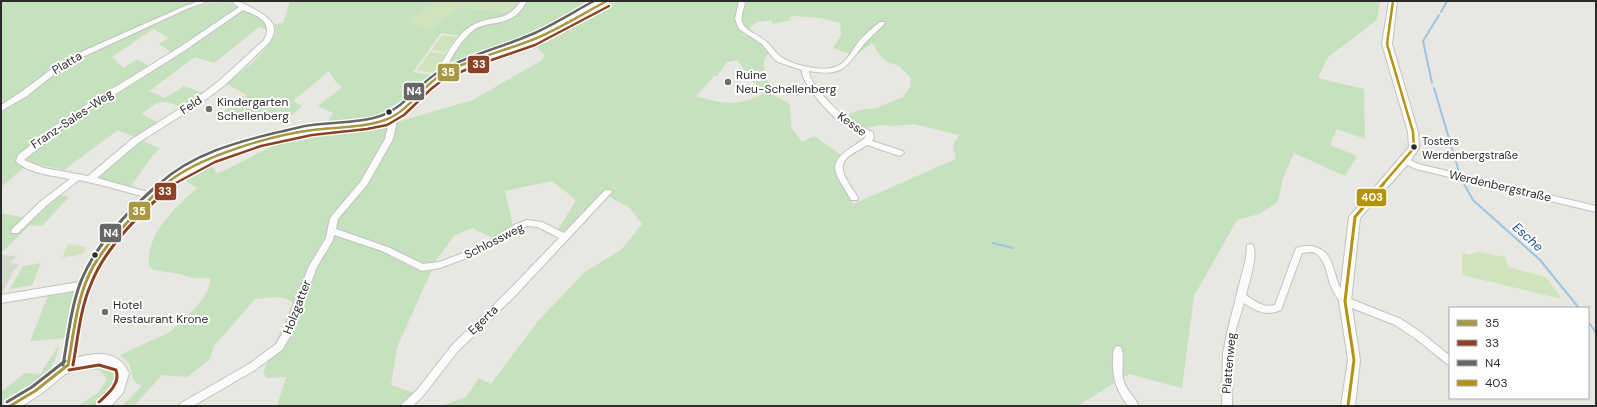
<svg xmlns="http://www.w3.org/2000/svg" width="1597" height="407" font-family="'DM Sans',sans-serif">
  <rect width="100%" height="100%" fill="#e8e7e2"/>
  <!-- green -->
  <g fill="#c6e1be" fill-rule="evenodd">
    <path d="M1,1H200L192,3L157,23C178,13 204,0 228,3C234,4 240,8 245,11C255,15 264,20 269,30L259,27L214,63L195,57L149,91L165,98L184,86L203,93L183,108C160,98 160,101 141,114L159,123L137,138L118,130L64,170L29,163L1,187ZM153,29L169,38L159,44L177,56L154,69L137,59L124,68L112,57Z"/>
    <path d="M290,1H438L409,21L429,31L458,7L516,13L524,1H599L524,41L450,68L446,65L462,36L441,33L413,72L434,75C417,84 410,100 391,106L387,115V125L473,100L542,60L545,55L531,43C559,28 587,11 617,1H1380L1377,20L1328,57L1318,78L1364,89L1365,139L1337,129L1330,145L1357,156L1345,176L1294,153L1283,178L1278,202L1259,214L1237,220L1194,296L1182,388L1129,374L1081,404V406H441L466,397L479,378L491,384L538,321L585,272L621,250L642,224L630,208L605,194L570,228L565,231L558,230L576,200L552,181L505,191L513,226L492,238L472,228L454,236L437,259L397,347L391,385L421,395L414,406H277L286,377L267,378L263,372L293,303C283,294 268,298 255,299L214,346L209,360L187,377L162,375L134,406H122L142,386C130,381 133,374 129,364C128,361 123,358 120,355L170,332L197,306L207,292L211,278H192L180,274L154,270L149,266C146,233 175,208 197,188L182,178L210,163L217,174L279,143L310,137L328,122L333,113L318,106L342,87L335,81L329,71L293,101L302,106L285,121L267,114L232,122L214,118L247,95L227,84C240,72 281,43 275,24L283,23ZM795,16L820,18L840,23L841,35L833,48L855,56L872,43L882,58L890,63L899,66L911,78L910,87L903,97L876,108L860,110L843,116L853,123L867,128L879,125L895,126L913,124L959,135L953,146L956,159L853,204C849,188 827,170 841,155L814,136L802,142L791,127L790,104L772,94C768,80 757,63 770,52C761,42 755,36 742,35L757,22L772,20L773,24L790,20V17ZM737,60L763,94C734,107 726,104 696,96L714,76H717L727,62Z"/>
    <polygon points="142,140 160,149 152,156 130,187 96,177"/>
    <polygon points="51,193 69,197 42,226 30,225 1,253 1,213 25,218"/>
    <polygon points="41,263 32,285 10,289 23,266"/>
    <polygon points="82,288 74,329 65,338 30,341 49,293"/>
    <path d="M59,345C55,376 27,391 1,404V392L25,373L40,374Z"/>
    <path d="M97,365C106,365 112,368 116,377C113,389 105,397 96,406H78L99,392L107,379L99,370H80L76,367Z"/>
  </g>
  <!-- cemetery -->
  <polygon fill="#d3dccb" points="1,255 17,256 10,263 19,264 11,274 12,275 1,295"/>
  <!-- pitch -->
  <g fill="#cfe4bd">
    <polygon points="438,1 524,1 517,13 458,7 429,31 409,21"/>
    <polygon points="442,35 457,37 446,52 432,50"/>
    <polygon points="430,52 447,54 434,73 417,70"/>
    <polygon points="68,244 86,247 83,254 62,258"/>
    <polygon points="1462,252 1469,255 1477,252 1505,257 1508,267 1546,277 1562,299 1462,275"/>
  </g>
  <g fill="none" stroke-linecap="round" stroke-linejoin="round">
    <!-- stream -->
    <g stroke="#9cc5e3" stroke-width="2">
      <polyline points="1441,12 1447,1"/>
      <polyline points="1432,83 1423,41 1439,15"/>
      <polyline points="1434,88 1459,172"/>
      <polyline points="1463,182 1473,200 1540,260 1579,308"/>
      <polyline points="993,243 1013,248"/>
      <polyline points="1588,321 1596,333"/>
    </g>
    <!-- street casing -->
    <g stroke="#c2c2c1" stroke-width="2">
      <g id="street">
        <polygon points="199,1 209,1 189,8 76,60 57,72 27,96 1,111 1,105 21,92 53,68 72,56 185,6"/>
        <path d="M231,1C234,1 237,1 240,2C249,6 273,17 274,28C275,33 272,38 269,43L225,85L201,103L138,143L97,178L155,194L156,196L155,198L152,199L105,186L79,180L47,205L18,233H12L11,231L12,229L41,201L70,179C55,176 26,173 16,161L18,155L65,118L180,47L239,7ZM243,10C257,16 274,21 264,40L219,81L195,99L132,139L88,176L44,168L24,160L71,122L184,51Z"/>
        <path d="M521,1H527C523,7 520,13 513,17C502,25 487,22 475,29C461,39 453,56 444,71L447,74L445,76H441L437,71C447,55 456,34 473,25C494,13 504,25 521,1Z"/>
        <path d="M739,1H745C745,8 740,15 742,22C744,30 757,34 763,39C770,43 773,51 780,56C790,65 823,72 835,67C848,63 853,47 862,38C867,32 874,27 880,22H884L885,23C879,30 871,36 865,43C845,67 845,77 809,71C808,83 838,112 847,119C855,125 864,128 873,132L874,138L872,141L903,151L904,153L900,156L867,145C861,149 854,152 848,157C834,169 852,186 858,198L857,200H851C837,174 822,165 855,145C859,142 865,140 866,135C859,132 850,128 843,124C832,117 800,83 802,70L778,62L774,59L762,44L739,29L735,19Z"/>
        <polygon points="390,115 393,116 397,121 393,139 367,185 338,219 336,229 388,247 423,264 439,262 477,248 514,225 527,220 542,222 564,233 605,190 611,190 612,192 514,297 458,351 423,396 413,406 401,406 403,403 417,390 452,345 508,291 559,238 538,227 527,226 520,229 483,252 440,268 422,271 382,251 334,235 333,240 317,267 291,335 282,350 255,370 193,406 179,406 181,403 249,364 276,344 282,334 309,266 326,238 330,218 361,181 385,139 389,122 386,118"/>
        <polygon points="1405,157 1418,164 1596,206 1596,212 1416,169 1402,162 1401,160"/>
        <path d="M1250,244L1253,245C1258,257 1249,282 1246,295C1255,301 1263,308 1275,305L1296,248C1304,245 1311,245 1318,248C1335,254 1333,278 1342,291C1343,294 1346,296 1348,298L1401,319L1422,333L1450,356V365L1447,364L1416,339L1395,325L1342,304C1337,298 1333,292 1330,284C1327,274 1325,259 1315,253C1311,251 1306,253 1302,253L1281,310C1266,316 1257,312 1244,303L1236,329L1233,353L1232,406H1222L1223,353L1228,329L1246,258L1247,245Z"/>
        <polygon points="85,281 88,282 89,285 88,288 85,289 1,303 1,295"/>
        <path d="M1118,346L1121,347C1125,356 1121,369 1123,379C1125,389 1134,396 1139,406H1128C1117,391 1112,378 1113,360C1113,355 1113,351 1115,347Z"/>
      </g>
    </g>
    <!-- secondary casing -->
    <g stroke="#c2c2c1" stroke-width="2">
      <g id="secondary">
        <path d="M599,1H611L536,42L479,62L445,77L431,88L404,113L389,123L366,128L311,133L259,145L217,160L188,174L176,182L159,197L117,242L102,261L88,294L75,358C96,352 119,350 129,373L123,393L111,406H95L97,402L113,386L116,374L115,371L106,366L90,365L76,369L64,375L41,394L22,406H3C6,399 14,397 21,393C35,384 46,370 62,363L73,305L80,283L90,262L108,236L152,191L168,176L181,168L209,154L259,138L311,126L366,121L381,117L397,108L424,83L439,73L472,58L530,38Z"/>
        <polygon points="1389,1 1397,1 1392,44 1418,132 1419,148 1409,163 1360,218 1351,301 1360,360 1355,406 1341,406 1348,360 1339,301 1349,217 1409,147 1408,132 1382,44"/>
      </g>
    </g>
    <!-- street -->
    <use href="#street" fill="#fcfbfb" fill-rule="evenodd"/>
    <!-- secondary -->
    <use href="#secondary" fill="#fcfbfb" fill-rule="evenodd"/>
    <!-- bus-1-far1 casing -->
    <g stroke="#fff" stroke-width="5">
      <path id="bus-1-far1" d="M166,184C197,157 272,135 313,130C336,127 362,128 385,120C408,112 421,87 441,75C469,59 502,52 532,40C558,30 582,14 607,1"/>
    </g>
    <!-- bus-1 casing -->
    <g stroke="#fff" stroke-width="6">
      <g id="bus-1">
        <path d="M68,365C74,332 77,294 94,265C111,237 143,205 167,183"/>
        <polyline points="10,406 35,391 68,365"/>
      </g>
    </g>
    <!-- bus-2-far1 casing -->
    <g stroke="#fff" stroke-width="5">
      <polyline id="bus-2-far1" points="174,184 215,162 261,146 312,135 367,129 387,125 404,115 431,89 444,79 477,65 535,45 609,6"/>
    </g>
    <!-- bus-2 casing -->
    <g stroke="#fff" stroke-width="6">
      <g id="bus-2">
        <path d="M73,365C78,338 80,309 91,284C106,245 144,210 175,183"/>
        <path d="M69,370L99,365L116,370C121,383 108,394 99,402"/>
      </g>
    </g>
    <!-- bus-3-far1 casing -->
    <g stroke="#fff" stroke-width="5">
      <path id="bus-3-far1" d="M159,184C192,154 236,142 279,132C290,130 301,126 312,125C335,122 362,123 383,115C406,106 419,83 440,71C469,55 500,48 530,35C552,26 573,12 594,1"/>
    </g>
    <!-- bus-3 casing -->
    <g stroke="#fff" stroke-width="6">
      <g id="bus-3">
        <path d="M63,365C68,337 71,307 81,281C96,244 130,209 160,183"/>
        <polyline points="7,402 32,387 65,361"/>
      </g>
    </g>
    <!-- bus-4-far1 casing -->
    <g stroke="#fff" stroke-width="5">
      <polyline id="bus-4-far1" points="1383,184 1414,148 1413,132 1387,44 1393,1"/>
    </g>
    <!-- bus-4 casing -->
    <g stroke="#fff" stroke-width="6">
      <polyline id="bus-4" points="1348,406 1354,360 1345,301 1355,217 1384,183"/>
    </g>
    <!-- bus-1-far1 -->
    <use href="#bus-1-far1" stroke="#a79942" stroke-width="2.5"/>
    <!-- bus-1 -->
    <use href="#bus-1" stroke="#a79942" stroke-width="3"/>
    <!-- bus-2-far1 -->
    <use href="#bus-2-far1" stroke="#8b4123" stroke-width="2.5"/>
    <!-- bus-2 -->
    <use href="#bus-2" stroke="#8b4123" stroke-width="3"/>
    <!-- bus-3-far1 -->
    <use href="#bus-3-far1" stroke="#666" stroke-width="2.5"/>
    <!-- bus-3 -->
    <use href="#bus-3" stroke="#666" stroke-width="3"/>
    <!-- bus-4-far1 -->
    <use href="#bus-4-far1" stroke="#b4930f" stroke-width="2.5"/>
    <!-- bus-4 -->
    <use href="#bus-4" stroke="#b4930f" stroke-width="3"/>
  </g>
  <!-- markers -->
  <g fill="#6d6d6b" stroke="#fff" stroke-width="1.5">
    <circle cx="728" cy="82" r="4"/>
    <circle cx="209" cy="109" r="4"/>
    <circle cx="105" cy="312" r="4"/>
  </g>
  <g fill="#2b2b2b" stroke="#fff" stroke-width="1.5">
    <circle cx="389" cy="112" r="3.5"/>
    <circle cx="1414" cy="147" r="3.5"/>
    <circle cx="95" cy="255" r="3.5"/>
  </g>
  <g text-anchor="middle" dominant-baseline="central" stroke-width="4" stroke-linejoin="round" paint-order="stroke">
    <!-- bus labels -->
    <g font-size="11" fill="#2b2b2b" stroke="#fff" text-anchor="start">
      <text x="1422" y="141">Tosters<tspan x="1422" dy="14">Werdenbergstraße</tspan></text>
    </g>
    <!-- street labels -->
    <g font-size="12" fill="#2b2b2b" stroke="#fff">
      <text transform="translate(67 63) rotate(-31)">Platta</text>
      <text transform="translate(191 105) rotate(-33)">Feld</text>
      <text transform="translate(72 119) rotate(-34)">Franz-Sales-Weg</text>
      <text transform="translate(852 124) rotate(35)">Kesse</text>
      <text transform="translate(1500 186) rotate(13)">Werdenbergstraße</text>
      <text transform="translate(494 241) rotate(-27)">Schlossweg</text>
      <text transform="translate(297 307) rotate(-69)">Holzgatter</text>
      <text transform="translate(483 320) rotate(-44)">Egerta</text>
      <text transform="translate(1229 363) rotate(-85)">Plattenweg</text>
    </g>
    <!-- poi labels -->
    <g font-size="12" fill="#2b2b2b" stroke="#fff" text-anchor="start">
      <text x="736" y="75">Ruine<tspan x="736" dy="14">Neu-Schellenberg</tspan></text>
      <text x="217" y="102">Kindergarten<tspan x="217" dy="14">Schellenberg</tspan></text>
      <text x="113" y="305">Hotel<tspan x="113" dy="14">Restaurant Krone</tspan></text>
    </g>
    <!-- water labels -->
    <g font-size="13" font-style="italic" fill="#1b548f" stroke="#fff">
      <text transform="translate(1528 237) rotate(42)">Esche</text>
    </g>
  </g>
  <g stroke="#fff" stroke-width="1.5">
    <rect x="467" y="55" width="23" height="19" rx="4" fill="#8b4123"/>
    <rect x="437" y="63" width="23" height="19" rx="4" fill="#a79942"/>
    <rect x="403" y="82" width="22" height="19" rx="4" fill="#666"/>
    <rect x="154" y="182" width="23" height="19" rx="4" fill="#8b4123"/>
    <rect x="1356" y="188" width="31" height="19" rx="4" fill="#b4930f"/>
    <rect x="128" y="201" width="23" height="20" rx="4" fill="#a79942"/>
    <rect x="99" y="223" width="23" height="20" rx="4" fill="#666"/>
  </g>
  <g font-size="11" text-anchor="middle" font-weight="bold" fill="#fff">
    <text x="479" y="68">33</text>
    <text x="448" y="76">35</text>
    <text x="414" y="95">N4</text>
    <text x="165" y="195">33</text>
    <text x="1372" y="201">403</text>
    <text x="139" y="215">35</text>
    <text x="111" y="237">N4</text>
  </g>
  <!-- border -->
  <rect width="1597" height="407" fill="none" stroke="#2b2b2b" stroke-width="4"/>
  <!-- legend -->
  <rect x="1449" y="307" width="140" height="92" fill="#ffffff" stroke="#aaaaaa"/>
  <rect x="1457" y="320" width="20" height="6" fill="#a79942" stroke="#aaaaaa"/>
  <text x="1485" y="327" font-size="12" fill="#2b2b2b">35</text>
  <rect x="1457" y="340" width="20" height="6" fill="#8b4123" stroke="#aaaaaa"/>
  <text x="1485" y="347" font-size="12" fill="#2b2b2b">33</text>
  <rect x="1457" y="360" width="20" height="6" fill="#666666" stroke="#aaaaaa"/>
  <text x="1485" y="367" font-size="12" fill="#2b2b2b">N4</text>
  <rect x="1457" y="380" width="20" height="6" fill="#b4930f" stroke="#aaaaaa"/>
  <text x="1485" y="387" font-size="12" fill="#2b2b2b">403</text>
</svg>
